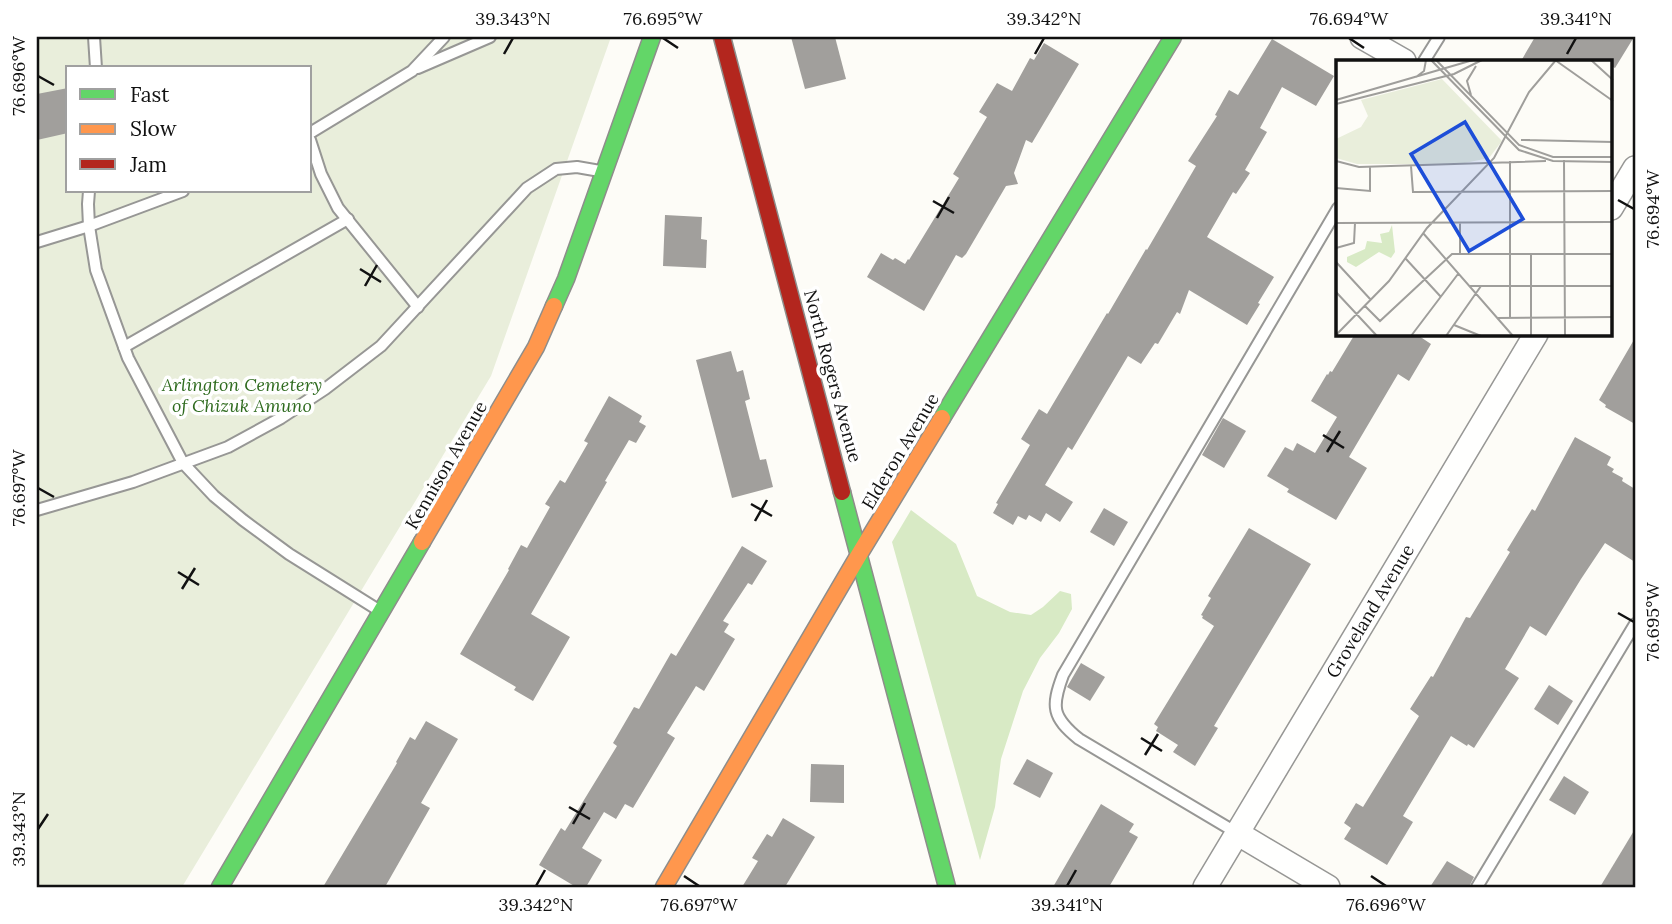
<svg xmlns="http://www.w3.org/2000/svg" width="1672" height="924" font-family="Lora,serif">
  <rect width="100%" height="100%" fill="#fdfcf7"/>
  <!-- forest -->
  <polygon fill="#d8eac5" points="911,510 956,544 977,596 1010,612 1031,615 1043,607 1060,591 1071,594 1072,609 1059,633 1040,658 1023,691 1001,759 995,807 980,860 892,542"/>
  <!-- cemetery -->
  <path fill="#e9eedb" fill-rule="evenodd" d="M37,37H611L491,376L182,887H37ZM68,68H310V191H68Z"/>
  <!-- building -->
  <g fill="#a19f9c">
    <polygon points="791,37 835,37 846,79 805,89"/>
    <polygon points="1535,37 1634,37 1615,68 1611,66 1611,61 1521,61"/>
    <polygon points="1272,39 1334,76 1316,106 1282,87 1260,128 1267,132 1245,170 1250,173 1236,194 1233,192 1207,237 1274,277 1258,303 1260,304 1247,325 1189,290 1180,314 1177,312 1158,344 1155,343 1141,364 1128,356 1072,450 1068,447 1045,485 1073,502 1060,522 1046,513 1041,522 1029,515 1026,520 1018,516 1013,525 993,513 998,504 996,503 1030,445 1021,439 1039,409 1047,414 1107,313 1108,314 1146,249 1147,250 1196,166 1188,161 1217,116 1215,115 1229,90 1238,95"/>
    <polygon points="1044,43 1079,64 1032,143 1026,140 1014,173 1018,184 1006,186 966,254 962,258 956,255 924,311 867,277 881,253 893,260 895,258 905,264 908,259 909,260 959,178 953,174 987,117 979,112 997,83 1012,91 1030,58 1034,60"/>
    <polygon points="68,88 68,133 37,140 37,94"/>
    <polygon points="665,215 702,217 701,239 707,240 706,268 663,266"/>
    <polygon points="1355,334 1416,334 1431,344 1409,381 1398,374 1349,457 1367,468 1336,520 1287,492 1289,489 1267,476 1285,447 1293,451 1297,443 1315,453 1337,417 1311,401 1327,374 1328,375 1330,371 1332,372"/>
    <polygon points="1635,338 1635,424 1605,407 1606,405 1599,400"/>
    <polygon points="731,351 737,372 743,370 750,399 745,401 760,460 766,459 773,487 732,498 696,360"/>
    <polygon points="609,396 642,416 639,422 646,426 636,443 629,440 605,481 607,482 531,614 570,637 533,701 514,690 516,687 460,654 509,570 508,569 521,545 527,548 550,507 545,504 560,480 565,483 588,443 584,441"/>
    <polygon points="1223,418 1246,431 1224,468 1202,455"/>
    <polygon points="1575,437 1611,457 1607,465 1614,469 1612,472 1623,478 1622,481 1635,489 1635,562 1605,543 1581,579 1546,636 1530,626 1505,669 1519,678 1474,748 1468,744 1467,746 1451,736 1403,816 1413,822 1387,865 1344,839 1351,828 1344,823 1356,803 1363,807 1419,716 1410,709 1431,676 1433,677 1466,617 1470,618 1510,552 1507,550 1532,509 1535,511"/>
    <polygon points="1104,508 1128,522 1114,546 1090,532"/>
    <polygon points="1249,528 1311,564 1214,726 1218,728 1195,766 1173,752 1178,745 1156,731 1158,727 1154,724 1214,626 1202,618 1203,616 1201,615 1211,598 1208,596"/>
    <polygon points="742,546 767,561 752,585 748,583 723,621 729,624 724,632 735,639 704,691 696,686 667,733 675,738 633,808 625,804 616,819 604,812 582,848 602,860 586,887 576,887 539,865 561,828 565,831 617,746 613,743 634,707 639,709 671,653 676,656"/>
    <polygon points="1081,663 1105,677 1090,701 1067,687"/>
    <polygon points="1549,685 1573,701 1558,725 1534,709"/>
    <polygon points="426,721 458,739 421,803 430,808 385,887 323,887 397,763 396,762 410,737 415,740"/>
    <polygon points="1027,759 1053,773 1040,798 1013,784"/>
    <polygon points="811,764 844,765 844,803 810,802"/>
    <polygon points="1564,776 1589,792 1575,815 1549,800"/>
    <polygon points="1101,804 1134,824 1129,832 1138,837 1109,887 1053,887"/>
    <polygon points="783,818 815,837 785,887 742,887 758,861 752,858 767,834 772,837"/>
    <polygon points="1635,829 1635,887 1600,887"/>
    <polygon points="1447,861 1474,877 1469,887 1430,887"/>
  </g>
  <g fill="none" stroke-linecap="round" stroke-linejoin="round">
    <!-- lane casing -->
    <g stroke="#979795" stroke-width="14">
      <g id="lane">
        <polyline points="94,37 96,68"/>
        <polyline points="1424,61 1439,37"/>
        <polyline points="418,68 490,37"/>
        <polyline points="310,133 412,71 444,37"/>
        <polyline points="310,140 321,174 338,208 418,307"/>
        <polyline points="89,191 88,204 89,226 96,270 128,358 183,463 214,496 243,520 289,554 380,611"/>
        <polyline points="37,242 89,226 183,191"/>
        <polyline points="124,347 348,219"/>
        <polyline points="37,510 133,482 228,447 281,418 325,389 381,346 527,188 556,169 577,167 600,171"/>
        <path d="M1237,833L1079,739C1052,717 1051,707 1063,675L1338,208"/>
        <polyline points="1477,887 1635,624"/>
      </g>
    </g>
    <!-- street casing -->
    <g stroke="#979795" stroke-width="26">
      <g id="street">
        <polyline points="1362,37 1404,61"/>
        <polyline points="1611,208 1635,168"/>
        <polyline points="1237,833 1328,887"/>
        <polyline points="1205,887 1536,334"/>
      </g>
    </g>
    <!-- fast casing -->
    <g stroke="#8e8d8b" stroke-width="19">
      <g id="fast">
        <polyline points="554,306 566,279 652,37"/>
        <polyline points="942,418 1173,37"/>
        <polyline points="842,492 947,887"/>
        <polyline points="220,887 422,542"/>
      </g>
    </g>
    <!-- slow casing -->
    <g stroke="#8e8d8b" stroke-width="19">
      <g id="slow">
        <polyline points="422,542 536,347 554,306"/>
        <polyline points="664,887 860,553 942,418"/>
      </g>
    </g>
    <!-- jam casing -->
    <g stroke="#8e8d8b" stroke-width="19">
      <polyline id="jam" points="722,37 842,492"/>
    </g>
    <!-- lane -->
    <use href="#lane" stroke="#fffffe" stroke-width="10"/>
    <!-- street -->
    <use href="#street" stroke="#fffffe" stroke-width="23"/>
    <!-- fast -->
    <use href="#fast" stroke="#63d668" stroke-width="16"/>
    <!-- slow -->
    <use href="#slow" stroke="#ff974d" stroke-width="16"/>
    <!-- jam -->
    <use href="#jam" stroke="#b3261e" stroke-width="16"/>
  </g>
  <!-- ticks -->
  <path fill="none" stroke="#111" stroke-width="2.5" d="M663,38L678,48M1349,38L1364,48M504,54L513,38M1035,54L1044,38M1567,54L1576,38M38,76L54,85M1618,200L1634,209M933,201L954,213M937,218L949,197M360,269L381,282M365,286L377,265M1323,435L1344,448M1327,452L1340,431M38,488L54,497M751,504L772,516M755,521L767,500M178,572L199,585M182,589L195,568M1618,613L1634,622M1141,738L1162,751M1145,755L1158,734M569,807L590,819M573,824L585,803M38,829L48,814M684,876L699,886M1371,876L1386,886M536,886L545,870M1067,886L1076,870"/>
  <g text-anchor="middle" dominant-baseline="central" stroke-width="7" stroke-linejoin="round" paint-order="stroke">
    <!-- street labels -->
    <g font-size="18" fill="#111" stroke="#fff">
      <text transform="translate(833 376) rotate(75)">North Rogers Avenue</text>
      <text transform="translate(900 451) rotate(-59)">Elderon Avenue</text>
      <text transform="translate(446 465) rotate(-60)">Kennison Avenue</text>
      <text transform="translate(1370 611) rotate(-59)">Groveland Avenue</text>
    </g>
    <!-- park labels -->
    <g font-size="18" font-style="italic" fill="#2f6b1f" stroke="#fff">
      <text x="242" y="384">Arlington Cemetery<tspan x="242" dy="21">of Chizuk Amuno</tspan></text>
    </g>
  </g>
  <!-- overview -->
  <g transform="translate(1336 60)">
    <rect width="276" height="276" fill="#fdfcf7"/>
    <path d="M56,165L59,192L55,198L43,192L20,207L11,202V197L29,189L31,181L46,183L44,174L53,172Z" fill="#d8eac5"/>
    <path d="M106,19L166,81L153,98L124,104H21L0,98V79L25,67L32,56L25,40Z" fill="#e9eedb"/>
    <path fill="none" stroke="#9f9e9b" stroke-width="2" d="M95,0L183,90L217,101L277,102M100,0L183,85L217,97H277M219,0L277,41M255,0L277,20M80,17L88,11L90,0M135,35L131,21L140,6M0,40L137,0M0,44L118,14L146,0M194,80H185L277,82M228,100L229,276M0,101L23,107L210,101M174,101V258M75,106L77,132L277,131M0,128L34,131V107M0,163L277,162M124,163V194M87,173L177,276M0,188L18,183L19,163M195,194V276M70,199L105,237M0,202L35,240M133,226H277M0,232L41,276M29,246L44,261L116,194H277M161,258L277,257M118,265L145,276M0,275L53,221L91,168L158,98L193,32L220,0M75,276L122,214M110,276L145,226"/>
    <path fill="#1d4ed8" fill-opacity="0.15" stroke="#1d4ed8" stroke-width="3.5" d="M129,62L187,159L133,191L75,94Z"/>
    <rect width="276" height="276" fill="none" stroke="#111" stroke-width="3.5"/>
  </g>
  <!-- border -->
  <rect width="1672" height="924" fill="none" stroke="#ffffff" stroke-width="77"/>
  <!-- legend -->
  <rect x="66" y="66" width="245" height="126" fill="#ffffff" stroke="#a0a0a0" stroke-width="2"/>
  <rect x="80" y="89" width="35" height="10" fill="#63d668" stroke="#a0a0a0" stroke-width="2"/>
  <text x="130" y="102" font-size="21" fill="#111111">Fast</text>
  <rect x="80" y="124" width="35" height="10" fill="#ff974d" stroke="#a0a0a0" stroke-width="2"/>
  <text x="130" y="136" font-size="21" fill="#111111">Slow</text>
  <rect x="80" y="159" width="35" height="10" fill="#b3261e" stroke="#a0a0a0" stroke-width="2"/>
  <text x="130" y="172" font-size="21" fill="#111111">Jam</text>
  <rect x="38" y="38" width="1596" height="848" fill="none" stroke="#111" stroke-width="2.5"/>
  <g font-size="18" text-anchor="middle" fill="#111">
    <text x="513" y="25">39.343°N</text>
    <text x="663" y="25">76.695°W</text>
    <text x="1044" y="25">39.342°N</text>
    <text x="1349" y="25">76.694°W</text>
    <text x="1576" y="25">39.341°N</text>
    <text transform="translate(19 76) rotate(-90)" y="6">76.696°W</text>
    <text transform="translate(1653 209) rotate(-90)" y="6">76.694°W</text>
    <text transform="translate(19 488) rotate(-90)" y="6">76.697°W</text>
    <text transform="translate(1653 622) rotate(-90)" y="6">76.695°W</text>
    <text transform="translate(19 829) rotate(-90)" y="6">39.343°N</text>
    <text x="536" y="911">39.342°N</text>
    <text x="699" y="911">76.697°W</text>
    <text x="1067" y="911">39.341°N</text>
    <text x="1386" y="911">76.696°W</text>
  </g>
</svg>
